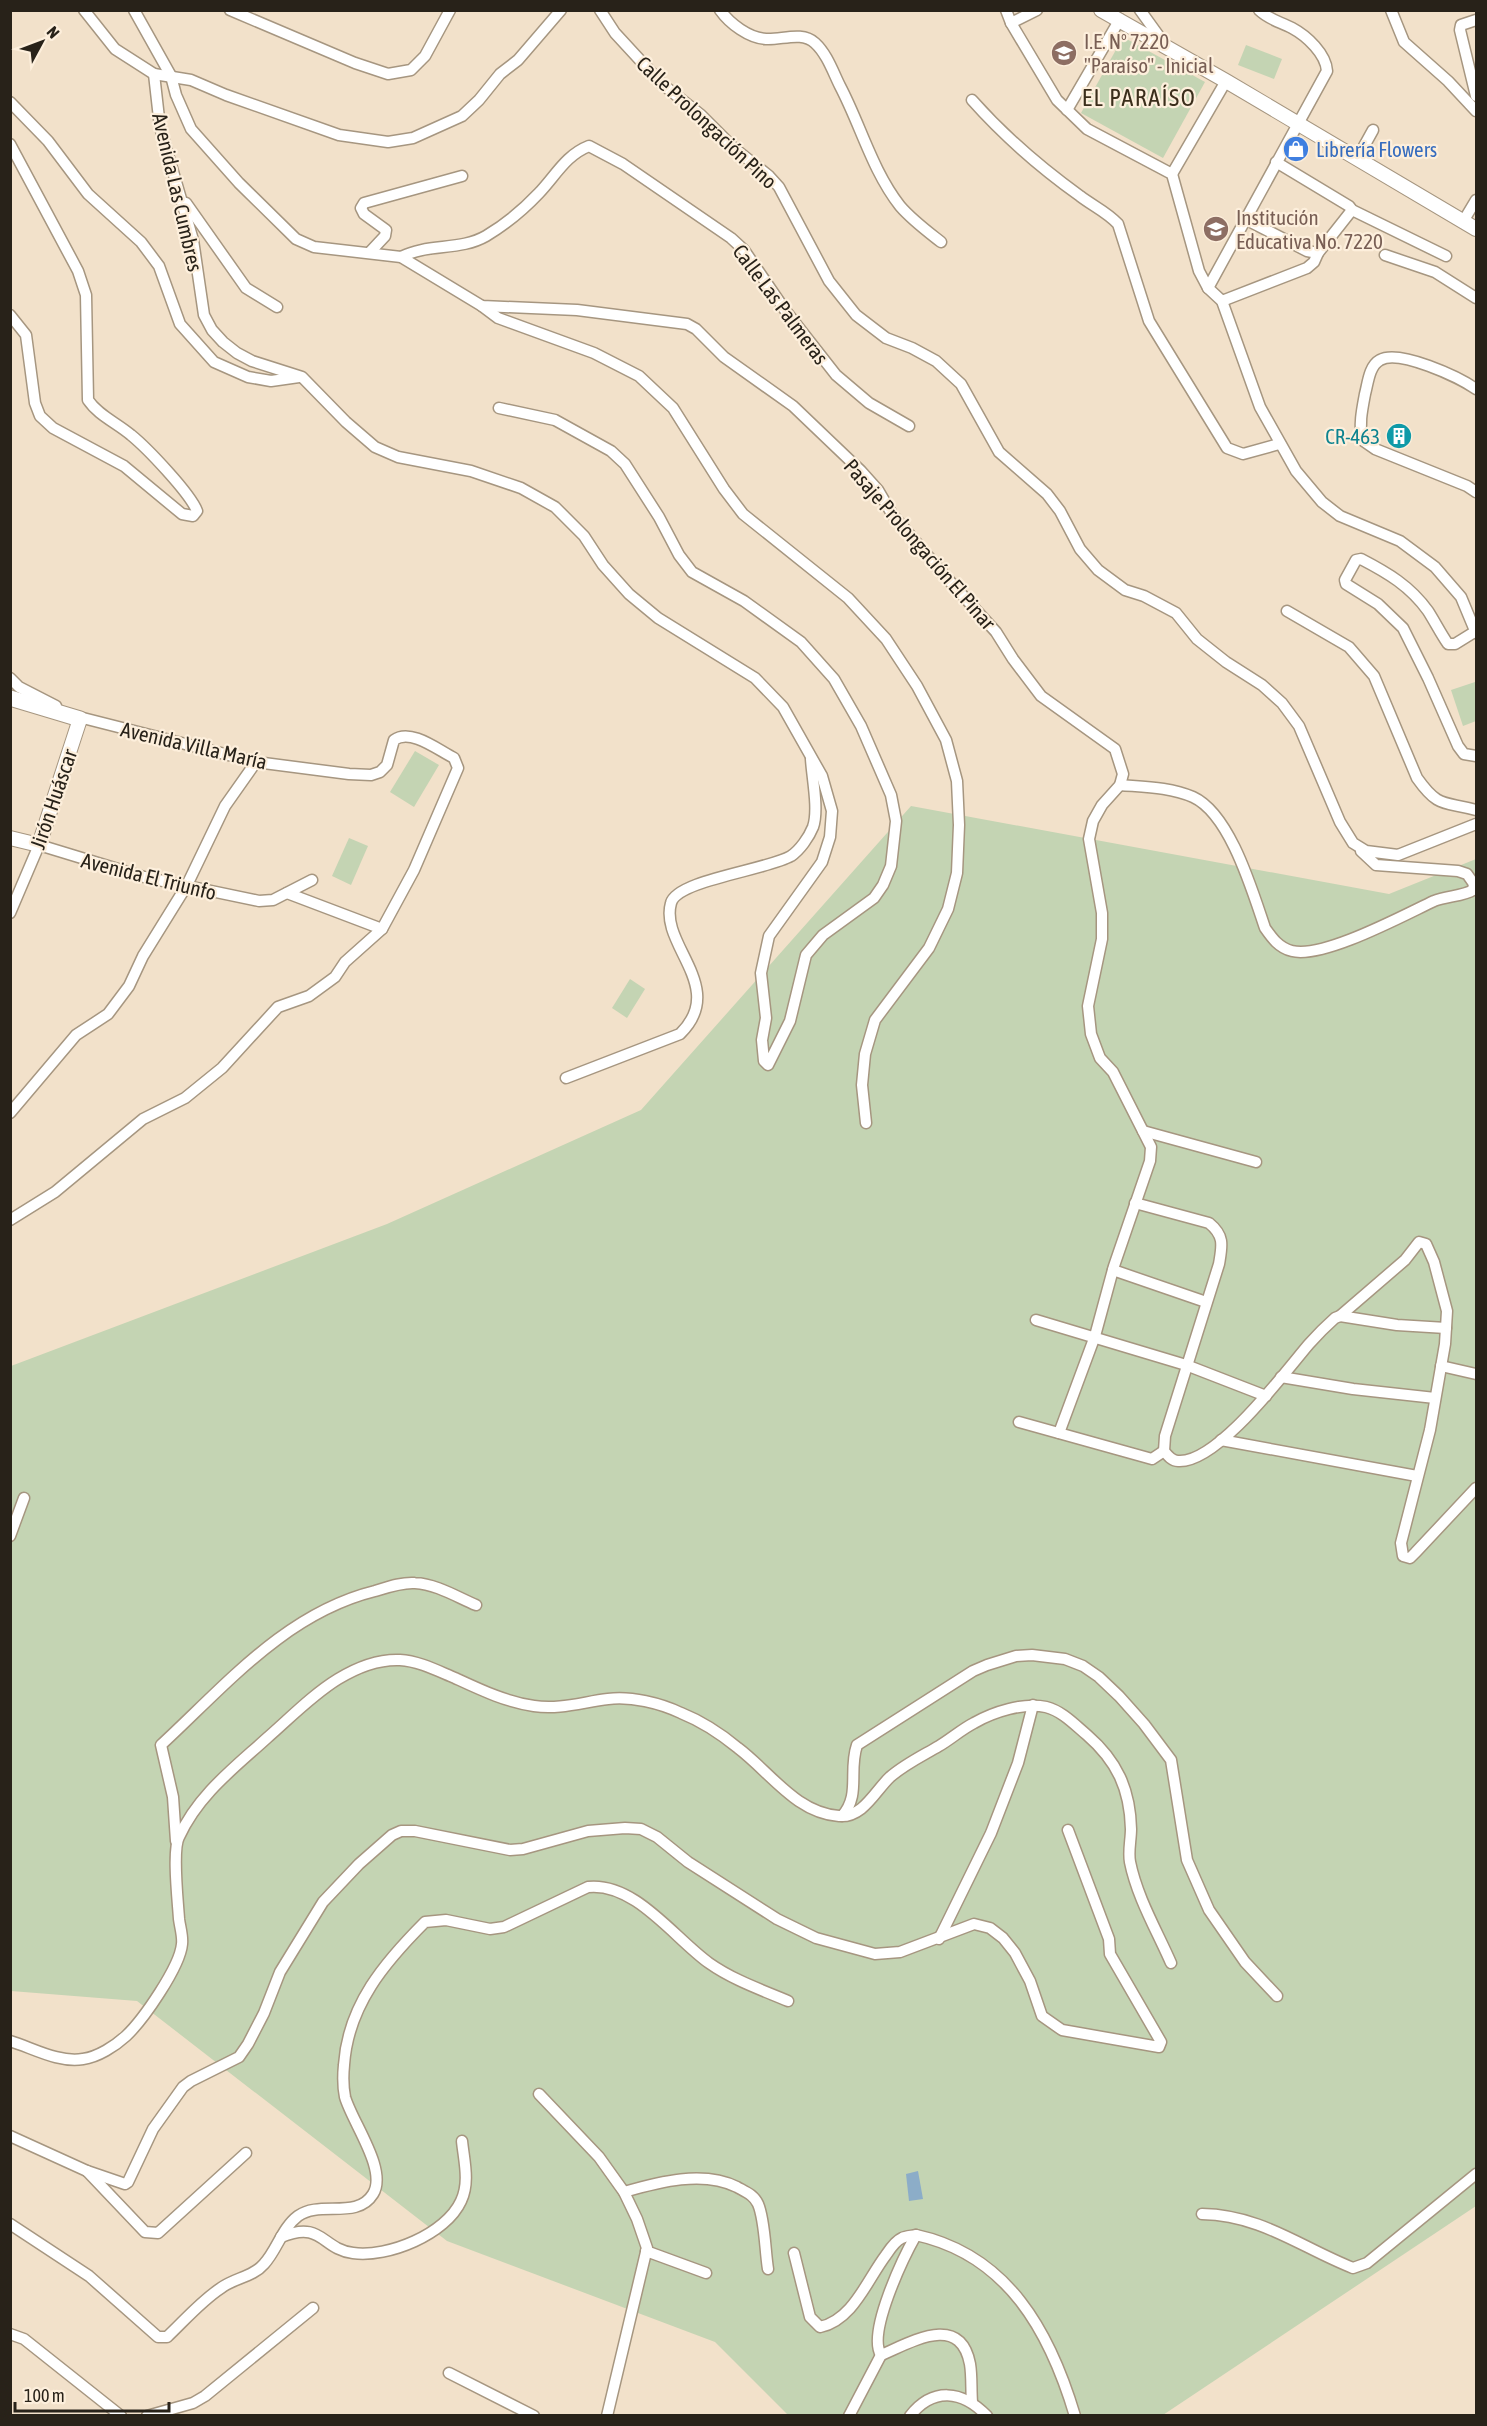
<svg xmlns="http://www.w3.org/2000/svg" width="1487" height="2426" font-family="'Asap Condensed',sans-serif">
  <rect width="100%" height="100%" fill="#f2e1ca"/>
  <!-- green -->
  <g fill="#c4d4b3">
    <polygon points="1123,37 1205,82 1163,158 1081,113"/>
    <polygon points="1246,45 1282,59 1274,79 1238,65"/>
    <polygon points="1475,682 1476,721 1463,726 1451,690"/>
    <polygon points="415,751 439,765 414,807 390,792"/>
    <polygon points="911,806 1389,894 1476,859 1476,2206 1163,2415 788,2415 715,2342 447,2241 137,2001 11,1991 11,1366 387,1224 641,1110"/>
    <polygon points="349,838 368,846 351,885 332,876"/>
    <polygon points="630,979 645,989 627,1018 612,1008"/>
  </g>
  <!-- water -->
  <polygon fill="#8cadc8" points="918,2171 923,2199 909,2201 906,2174"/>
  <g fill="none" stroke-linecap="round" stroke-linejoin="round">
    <!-- minor casing -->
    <g stroke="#a69680" stroke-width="13">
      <g id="minor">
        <polyline points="84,10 115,49 154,74 191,80 226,95 339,135 388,142 413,138 462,116 479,100 500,74 518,60 561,10"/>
        <polyline points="134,10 171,76 176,95 191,129 239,183 296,239 314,247 401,257 482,306 577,310 687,324 696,329 724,357 793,406 861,471 878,490 892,514 945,576 996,632 1013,659 1041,696 1115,749 1123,774 1120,785 1102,805 1093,821 1089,839 1102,913 1102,939 1088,1006 1091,1034 1100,1058 1113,1072 1151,1147 1150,1161 1114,1266 1095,1336 1059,1433"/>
        <polyline points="230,10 355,63 388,74 411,70 425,56 450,10"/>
        <polyline points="600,10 615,33 662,84 701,115 734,148 769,176 779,187 829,281 856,315 886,338 912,348 936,361 961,384 999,452 1047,494 1060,511 1080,549 1098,570 1125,590 1144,596 1176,613 1197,639 1226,662 1262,685 1282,703 1299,726 1340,822 1353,843 1366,851 1398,855 1476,824"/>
        <path d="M720,10C730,24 749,38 766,39C782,40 802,31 815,43C827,54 833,72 840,86C861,126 872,170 900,206C912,220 927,231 941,242"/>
        <polyline points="1006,10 1011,23 1057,100 1087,129 1172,174 1199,271 1208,288 1222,301 1260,407 1296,471 1322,502 1340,516 1400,541 1435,567 1461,597 1476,633"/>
        <polyline points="1140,10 1166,46"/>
        <polyline points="1391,10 1404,42 1448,81 1476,111"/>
        <polyline points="1476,20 1461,25 1460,30 1476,96"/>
        <polyline points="1011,23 1037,10"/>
        <polyline points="154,74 160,127 193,240 204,315 212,330 223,342 237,353 252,361 302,377 346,422 375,447 398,457 471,471 521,488 555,507 584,536 603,565 629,594 658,618 755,678 783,707 822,776 832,811 830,837 822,862 769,936 761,973 766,1018 762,1040 764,1061 768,1065 790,1021 806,955 823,935 874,898 883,885 891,866 896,821 891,795 861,726 834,679 801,642 744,601 692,572 679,555 659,517 625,464 611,451 555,420 499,408"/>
        <path d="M972,100C1004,136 1041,168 1080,196C1093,206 1107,212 1118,224L1149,321L1227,448L1243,454L1279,444"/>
        <polyline points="10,102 48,141 88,194 141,242 159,266 180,324 214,362 248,377 271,381 299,377"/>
        <polyline points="1067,110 1120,19"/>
        <path d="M10,144L78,271L86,295L88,400C98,415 117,423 131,435C147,448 190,493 197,511L193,516L182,514L124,466L53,428L40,416L35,403L26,335L10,315"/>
        <polyline points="1357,159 1373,130"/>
        <polyline points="1276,162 1349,206 1352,210 1446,256"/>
        <polyline points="1172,174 1226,81"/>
        <polyline points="186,203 246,288 277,307"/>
        <polyline points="1245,219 1307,251 1318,253"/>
        <polyline points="1464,220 1476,200"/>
        <polyline points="370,252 385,236 386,230 364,214 361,208 364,203 462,176"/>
        <polyline points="1385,255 1435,272 1476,298"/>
        <path d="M401,257C428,243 460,251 486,236C506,224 523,210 539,193C556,175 566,155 589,146L623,164L731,238L744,250L785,310L836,375L869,403L909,426"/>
        <path d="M1208,288L1327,71C1326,54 1307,36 1292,28C1281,22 1269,20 1259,10"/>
        <polyline points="1222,301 1307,268 1314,262 1318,253 1352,210"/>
        <polyline points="482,306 498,318 594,353 639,376 673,408 724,489 743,514 848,598 886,639 917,686 946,740 957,781 959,825 957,873 948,909 929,948 875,1020 865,1054 862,1085 866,1123"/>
        <path d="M1476,389C1459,377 1399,349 1380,360C1369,366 1368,383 1365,394C1362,410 1359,424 1362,440L1375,449L1467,486L1476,492"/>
        <path d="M1287,611L1349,647L1374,676L1417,778C1439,809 1444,801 1476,810"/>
        <path d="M1476,631L1455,644H1448C1441,634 1435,622 1428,611C1410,586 1388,573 1361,559L1356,560L1345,580L1346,584L1378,604L1403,628L1428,678L1458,746L1464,754L1476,756"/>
        <polyline points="10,678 19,687 56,706"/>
        <path d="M1120,785C1145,787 1170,787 1193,797C1230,814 1252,890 1265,928C1272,938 1279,948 1292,951C1323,959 1404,915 1434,901C1446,896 1464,896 1473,890L1474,884L1467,874L1458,871L1376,865L1361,851"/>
        <polyline points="287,893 382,929"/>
        <polyline points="10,913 39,845 144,877 259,901 273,900 312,880"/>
        <path d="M566,1078L680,1034C728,987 659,945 671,903C677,880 767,870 791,856C800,850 809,837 813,827C819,810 812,777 811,759"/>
        <polyline points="10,1113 76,1035 108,1014 129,986 143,956 187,885 225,806 256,762"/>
        <polyline points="1143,1131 1256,1162"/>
        <path d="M1135,1203L1209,1223C1225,1236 1222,1246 1219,1264L1165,1436L1164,1451C1168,1456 1172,1461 1178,1461C1217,1464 1285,1372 1309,1344C1317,1335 1326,1326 1335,1318L1340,1316L1405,1260L1419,1242L1426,1244L1434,1262L1447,1311L1445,1344L1430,1430L1401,1543L1403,1556L1410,1558L1415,1553L1476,1488"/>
        <path d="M10,1220L55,1192L143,1119L185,1098L222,1068L278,1007L309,996L335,977L345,962L382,929L414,870L458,768L454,758C438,750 411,728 394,740L387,765L380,772L371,775L349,774L256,762L75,716"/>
        <polyline points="1113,1270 1206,1302"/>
        <polyline points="1340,1316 1397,1325 1446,1328"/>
        <polyline points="1036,1320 1186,1365 1266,1396"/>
        <polyline points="1441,1366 1476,1374"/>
        <polyline points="1281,1377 1353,1389 1435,1398"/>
        <polyline points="1019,1422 1152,1459 1164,1451"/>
        <polyline points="1221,1440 1417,1476"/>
        <polyline points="10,1536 24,1498"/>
        <path d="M842,1816C861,1795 848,1771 857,1745L973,1671L987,1665L1016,1656L1032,1655L1065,1659L1083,1666L1099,1677L1119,1696L1144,1724L1171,1760L1187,1860L1209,1910L1245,1962L1277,1996"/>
        <path d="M176,1841L173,1797L161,1745C226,1685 286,1613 375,1591C388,1587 402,1582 415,1583C436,1584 457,1597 476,1605"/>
        <polyline points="939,1939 991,1833 1018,1763 1033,1705"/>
        <path d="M10,2041C33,2048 58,2063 83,2059C98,2057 115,2046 126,2036C143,2020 180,1967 182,1944C183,1936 180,1927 179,1919C178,1902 172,1850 179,1837C198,1795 234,1768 267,1738C290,1718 312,1695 338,1679C356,1668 378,1659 400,1660C419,1661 438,1671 455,1678C481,1690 506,1702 534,1706C559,1710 583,1702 608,1699C631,1696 660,1703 681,1713C701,1721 721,1734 738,1748C770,1772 796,1813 839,1816C863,1818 875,1791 890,1777C905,1764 922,1756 939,1746C951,1739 962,1729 974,1723C993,1712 1024,1702 1046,1707C1062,1711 1074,1724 1087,1735C1117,1761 1130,1789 1131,1829C1131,1840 1128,1851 1130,1862C1137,1897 1157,1931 1171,1963"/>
        <polyline points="539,2094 599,2157 624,2192 637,2219 647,2248 607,2416"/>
        <polyline points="10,2136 87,2171 125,2184 128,2182 153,2129 183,2087 191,2081 239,2057 248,2044 264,2013 280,1972 323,1902 359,1864 392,1835 401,1831 415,1831 510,1850 523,1849 588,1831 625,1828 641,1829 657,1837 688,1862 777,1919 816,1938 875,1954 900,1952 974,1924 990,1928 1003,1938 1015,1953 1030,1981 1042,2016 1062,2030 1159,2047 1161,2042 1110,1954 1109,1939 1068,1830"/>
        <polyline points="87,2171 145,2232 158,2233 246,2153"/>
        <path d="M624,2192C659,2182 703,2170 737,2187C746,2192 754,2195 758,2204C765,2220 765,2251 768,2269"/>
        <path d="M1202,2214C1261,2215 1300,2247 1353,2268L1367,2263L1476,2174"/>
        <path d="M10,2224L89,2276L158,2337H167C184,2321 201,2301 221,2288C234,2278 253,2277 264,2264C277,2250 282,2228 298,2216C320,2200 357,2220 373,2194C388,2170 352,2122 345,2097C343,2087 343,2075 344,2065C348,2005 385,1962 425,1922L446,1920L490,1929L504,1927L588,1887C635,1882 674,1938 709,1963C733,1980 762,1990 788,2001"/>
        <path d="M281,2237C323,2220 321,2249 353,2253C388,2258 446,2234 461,2201C470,2182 464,2161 462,2141"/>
        <polyline points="646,2251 706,2273"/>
        <path d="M794,2253L810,2317L820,2327C853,2320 867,2280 886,2255C890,2249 895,2241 902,2238C906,2236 912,2236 916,2235"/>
        <polyline points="10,2334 24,2339 121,2416"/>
        <polyline points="449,2373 534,2416"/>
        <path d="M972,2402C971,2390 972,2376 970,2364C960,2312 910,2343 881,2355C867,2333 903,2258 916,2235C1008,2255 1050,2332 1075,2416"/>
        <polyline points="147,2416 193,2403 205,2396 313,2308"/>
        <polyline points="849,2416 881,2355"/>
        <path d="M910,2416C933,2387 962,2390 987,2416"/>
      </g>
    </g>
    <!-- tertiary casing -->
    <g stroke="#a69680" stroke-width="16">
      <g id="tertiary">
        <polyline points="1101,10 1226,81 1476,229"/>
        <polyline points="10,838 39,845 80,719"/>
      </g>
    </g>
    <!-- secondary casing -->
    <g stroke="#a69680" stroke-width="17">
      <polyline id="secondary" points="10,698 80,719"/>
    </g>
    <!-- minor -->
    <use href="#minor" stroke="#fff" stroke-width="10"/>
    <!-- tertiary -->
    <use href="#tertiary" stroke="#fff" stroke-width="14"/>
    <!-- secondary -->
    <use href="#secondary" stroke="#fff" stroke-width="15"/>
  </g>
  <!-- icons -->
  <defs>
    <g id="school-disc" transform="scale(1.35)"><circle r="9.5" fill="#8d6e63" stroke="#fdefdc"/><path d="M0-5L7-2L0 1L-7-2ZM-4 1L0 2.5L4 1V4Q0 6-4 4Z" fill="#fff"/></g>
    <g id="shop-disc" transform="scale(1.35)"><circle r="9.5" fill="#3f7fe0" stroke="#fdefdc"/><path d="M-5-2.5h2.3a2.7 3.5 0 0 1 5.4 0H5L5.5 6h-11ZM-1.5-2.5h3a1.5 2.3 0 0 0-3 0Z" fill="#fff"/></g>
    <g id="building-disc" transform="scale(1.35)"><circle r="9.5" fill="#0f9aa8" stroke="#fdefdc"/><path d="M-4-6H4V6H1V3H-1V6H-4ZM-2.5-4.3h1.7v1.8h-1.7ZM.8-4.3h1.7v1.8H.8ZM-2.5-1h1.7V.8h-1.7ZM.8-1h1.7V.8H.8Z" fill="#fff"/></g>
  </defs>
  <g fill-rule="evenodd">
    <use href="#school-disc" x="1064" y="53"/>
    <use href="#shop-disc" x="1296" y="149"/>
    <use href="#school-disc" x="1216" y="229"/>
    <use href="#building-disc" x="1399" y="436"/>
  </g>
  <g text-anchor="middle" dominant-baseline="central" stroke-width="4.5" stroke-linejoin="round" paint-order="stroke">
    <!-- education labels -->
    <g font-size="21" fill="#785e54" stroke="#fdefdc" text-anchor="start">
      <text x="1084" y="41">I.E. N° 7220<tspan x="1084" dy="24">"Paraíso" - Inicial</tspan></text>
      <text x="1236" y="217">Institución<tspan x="1236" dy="24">Educativa No. 7220</tspan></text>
    </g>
    <!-- street labels -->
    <g font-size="21" fill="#282219" stroke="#fdefdc">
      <text transform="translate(707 122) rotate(43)">Calle Prolongación Pino</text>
      <text transform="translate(178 192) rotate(77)">Avenida Las Cumbres</text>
      <text transform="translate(781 304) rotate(53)">Calle Las Palmeras</text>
      <text transform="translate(920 544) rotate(49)">Pasaje Prolongación El Pinar</text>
      <text transform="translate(194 745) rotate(13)">Avenida Villa María</text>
      <text transform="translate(53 799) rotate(-71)">Jirón Huáscar</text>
      <text transform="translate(149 876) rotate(14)">Avenida El Triunfo</text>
    </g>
    <!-- shop labels -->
    <g font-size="21" fill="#366cbe" stroke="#fdefdc" text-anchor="start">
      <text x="1316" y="149">Librería Flowers</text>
    </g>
    <!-- culture labels -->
    <g font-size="21" fill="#0d838f" stroke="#fdefdc" text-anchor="end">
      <text x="1380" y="436">CR-463</text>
    </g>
    <!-- quarter labels -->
    <g font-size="24" letter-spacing="1.5" fill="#3b2e1b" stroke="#fdefdc">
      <text x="1139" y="97">EL PARAÍSO</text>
    </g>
  </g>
  <!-- border -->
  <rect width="1487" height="2426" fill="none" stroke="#282219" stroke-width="24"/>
  <!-- north arrow -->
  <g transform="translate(42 42) rotate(49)" stroke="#fdefdc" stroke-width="4.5" paint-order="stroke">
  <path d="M0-4.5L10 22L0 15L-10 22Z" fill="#282219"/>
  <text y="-9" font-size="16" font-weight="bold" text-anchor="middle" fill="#282219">N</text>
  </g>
  <!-- scale -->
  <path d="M15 2402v9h154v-9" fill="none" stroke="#282219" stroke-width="3"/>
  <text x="24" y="2402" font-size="18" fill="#282219" stroke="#fdefdc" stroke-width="4.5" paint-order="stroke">100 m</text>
</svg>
